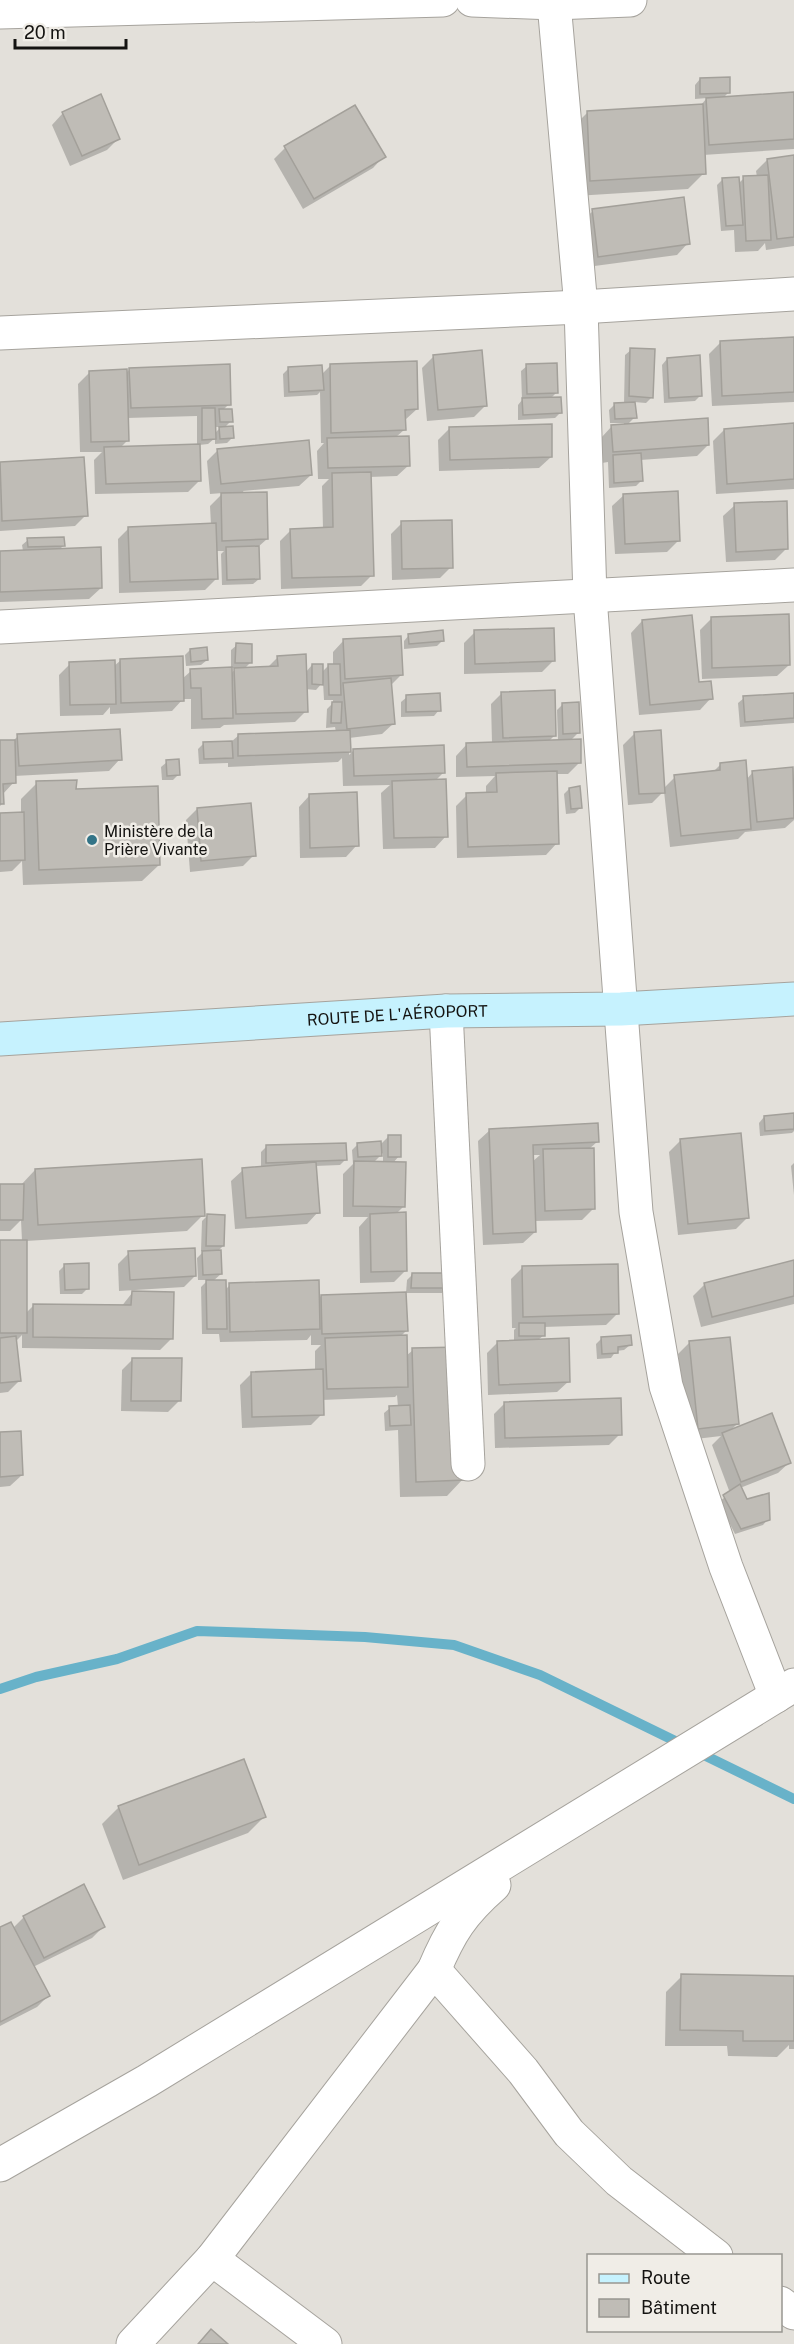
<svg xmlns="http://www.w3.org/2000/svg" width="794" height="2344" font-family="'Public Sans',sans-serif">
  <rect width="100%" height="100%" fill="#e3e0da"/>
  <!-- shadow -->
  <g fill="#0003" fill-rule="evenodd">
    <polygon points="700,79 729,92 723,98 794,93 794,149 703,155 704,173 688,189 575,196 571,129 587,113 700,106 707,98 695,99 695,85"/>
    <polygon points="63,113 119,138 107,150 70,166 52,125"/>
    <polygon points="285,148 384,156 373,168 303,209 274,159"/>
    <polygon points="794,156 794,246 766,250 765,243 758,251 735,252 734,230 721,231 717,185 723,179 738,184 744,178 757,177 756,171 767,160"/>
    <polygon points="593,211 688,243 677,255 587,267 581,222"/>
    <polygon points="794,339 794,402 712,406 709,354 721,342"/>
    <polygon points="631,350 652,397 646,403 634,402 635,417 627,425 708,445 697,456 640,460 641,481 636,486 609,488 608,462 602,463 601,438 612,426 624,426 624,423 610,423 609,410 615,404 624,404 625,355"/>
    <polygon points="434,356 485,406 474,417 427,421 422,368"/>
    <polygon points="667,359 701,395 695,401 664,403 662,365"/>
    <polygon points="331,365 417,409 405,420 404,430 396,437 409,465 397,476 369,477 372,575 361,586 281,589 280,541 291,530 323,529 322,486 329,479 318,479 317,451 324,443 321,443 320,392 317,395 284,397 283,374 289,368 321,375"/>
    <polygon points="527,366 557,392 550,399 560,413 555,418 518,420 518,405 522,400 521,371"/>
    <path d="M130,369L229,404L223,410L231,421L224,428L232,438L227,443L215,444V438L208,444L199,445L200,480L188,492L95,494L94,460L102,452H80L78,384L90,372L125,374ZM197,416V445L120,448L128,440L127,418ZM214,427H221L214,434Z"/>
    <polygon points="794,425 794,489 716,494 713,441 724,430"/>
    <polygon points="450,428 551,457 539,468 439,471 438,440"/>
    <polygon points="218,450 311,475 299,486 243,491 267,539 258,547 259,579 253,584 222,585 221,554 224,551 215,551 216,579 205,590 119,593 118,539 129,528 211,525 210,506 223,493 210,494 207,461"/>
    <polygon points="83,458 86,515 75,526 0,531 0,464"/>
    <polygon points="624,495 678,541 667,552 615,554 612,506"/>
    <polygon points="735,505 786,549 775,560 726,562 723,516"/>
    <polygon points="402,523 451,567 440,578 392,580 391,534"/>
    <polygon points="28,540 63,546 59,550 101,588 89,599 0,602 0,552 23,551 22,545"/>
    <polygon points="712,618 789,665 777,676 702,679 700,630"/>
    <polygon points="642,621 711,698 700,710 639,715 631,633"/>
    <polygon points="475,632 554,660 542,672 464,674 464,643"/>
    <polygon points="409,635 442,641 437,646 404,649 404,641"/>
    <polygon points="344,640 402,674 390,686 394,723 382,734 349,738 349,755 354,750 444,772 435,781 446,836 435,848 383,849 381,793 390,785 343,786 342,758 338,762 228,767 228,763 199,764 198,749 204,743 231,742 239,735 336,732 335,727 326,728 327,709 333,703 333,700 324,700 323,682 316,690 305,689 306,711 295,722 224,725 220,728 191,729 191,699 183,699 172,711 110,714 110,707 103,715 60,716 59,675 70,664 113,667 121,660 182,679 191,671 231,674 236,668 231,668 231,650 237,645 250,663 244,669 267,668 278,657 305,673 312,665 322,672 328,666 333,666 333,652"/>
    <polygon points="190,650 207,660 201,665 186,666 185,655"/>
    <polygon points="502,693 555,735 548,742 558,741 557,710 563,704 579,732 570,741 580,762 568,774 556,774 557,843 546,855 457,858 456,806 467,795 486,794 486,786 495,776 456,777 456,756 467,744 492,743 491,704"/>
    <polygon points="794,694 794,726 794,723 740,727 738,703 744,698"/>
    <polygon points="407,697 439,710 434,716 401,717 401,702"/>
    <polygon points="635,733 663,789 675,777 712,773 720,765 746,780 752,773 792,769 794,820 785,828 745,832 738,839 670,847 664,791 652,803 628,805 623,745"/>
    <polygon points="18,736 120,759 109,771 14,776 14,782 2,795 2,804 0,806 0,742 12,742"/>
    <polygon points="167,762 179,774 173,780 162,780 161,767"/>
    <polygon points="37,783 75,790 159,865 142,881 23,885 22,861 12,871 0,872 0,815 21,814 21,799"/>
    <polygon points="569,789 580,808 575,813 566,814 564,794"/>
    <polygon points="310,795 357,845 346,857 300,858 299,807"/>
    <polygon points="197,809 254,855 243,866 190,872 186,820"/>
    <polygon points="794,1115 794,1131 792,1133 760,1136 759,1123 764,1117"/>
    <path d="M490,1130L597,1142L589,1149L594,1208L582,1220L534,1221L535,1232L523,1243L483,1245L478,1141ZM532,1155H540L532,1162Z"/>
    <path d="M388,1137L399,1156L393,1163L404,1206L396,1214L406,1270L394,1282L360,1283L359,1227L368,1217H343V1174L353,1164L352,1150L358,1144L380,1145ZM383,1153V1163H373Z"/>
    <polygon points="681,1140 748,1217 736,1229 678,1235 669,1152"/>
    <polygon points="266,1147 345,1160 340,1165 315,1166 318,1212 307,1224 235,1229 231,1181 243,1170 261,1168 261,1152"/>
    <polygon points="794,1163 794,1195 791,1166"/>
    <polygon points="35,1170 203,1215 187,1231 26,1241 25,1314 33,1306 121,1307 132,1293 172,1338 160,1350 22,1348 22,1335 15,1342 19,1381 8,1392 0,1393 0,1241 22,1241 21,1220 10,1231 0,1231 0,1186 20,1186"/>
    <polygon points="207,1216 223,1246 217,1252 221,1274 213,1281 225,1290 230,1285 318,1300 321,1296 406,1331 400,1337 406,1356 413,1350 463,1479 447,1496 400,1497 398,1430 385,1431 384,1413 390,1408 398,1407 397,1395 395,1397 322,1400 322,1414 311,1425 242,1428 240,1385 252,1373 315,1371 315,1351 321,1345 311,1345 311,1335 307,1340 220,1342 219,1334 202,1334 201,1287 208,1280 198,1280 197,1258 204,1251 201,1251 202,1221"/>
    <polygon points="129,1253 195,1276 184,1287 119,1291 118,1264"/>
    <polygon points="794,1262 794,1304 701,1327 693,1296 705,1284"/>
    <polygon points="65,1265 88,1288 82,1294 60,1294 59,1271"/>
    <polygon points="522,1268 617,1314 606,1325 543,1327 544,1335 538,1340 569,1381 557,1392 488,1395 487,1353 498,1342 514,1341 514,1330 516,1328 512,1328 511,1279"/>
    <polygon points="412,1275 447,1287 442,1293 406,1293 407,1280"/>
    <polygon points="602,1338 630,1345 624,1350 616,1351 611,1358 597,1359 596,1344"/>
    <polygon points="690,1342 737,1424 730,1431 790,1462 778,1473 740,1488 747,1500 768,1519 763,1525 735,1534 719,1502 730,1493 712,1445 721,1436 687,1440 678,1354"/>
    <polygon points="133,1359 179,1401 168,1412 121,1411 122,1370"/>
    <polygon points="505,1403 620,1434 609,1445 495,1448 494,1414"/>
    <polygon points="0,1434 22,1475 10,1486 0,1487"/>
    <polygon points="244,1761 264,1817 248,1833 123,1880 102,1824 118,1808"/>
    <polygon points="24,1917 103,1927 92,1938 33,1967 48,1996 37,2007 0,2026 0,1929 13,1928"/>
    <polygon points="682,1976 794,1977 794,2049 789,2049 789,2045 777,2057 728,2056 727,2046 665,2046 666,1992"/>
  </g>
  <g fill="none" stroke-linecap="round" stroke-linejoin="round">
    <!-- stream -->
    <polyline stroke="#68b2c9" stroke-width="10" points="0,1689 36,1677 117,1659 197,1631 365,1637 454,1645 540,1675 794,1799"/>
  </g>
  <!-- building -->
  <g fill="#bfbcb6" stroke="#a3a09a" stroke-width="1.5">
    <polygon points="730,77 730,93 700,94 700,78"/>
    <polygon points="794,92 794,139 709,145 706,98"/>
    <polygon points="101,94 120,139 82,156 62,112"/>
    <polygon points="703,104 706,174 590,181 587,111"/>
    <polygon points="355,105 386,157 314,199 284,146"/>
    <polygon points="794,155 794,237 777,239 767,159"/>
    <polygon points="768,175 771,240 746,241 743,176"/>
    <polygon points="739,177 743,225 726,226 722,178"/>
    <polygon points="684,197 690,244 598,257 592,209"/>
    <polygon points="794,337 794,392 722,396 720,341"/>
    <polygon points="630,348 655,349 653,398 629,396"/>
    <polygon points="482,350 487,406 438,410 433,355"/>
    <polygon points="700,355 702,396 669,398 667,358"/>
    <polygon points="417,361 418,409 405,410 406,430 331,433 330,364"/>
    <polygon points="557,363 558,393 527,394 526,364"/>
    <polygon points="230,364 231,405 131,408 129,368"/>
    <polygon points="322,365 324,390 289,392 288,367"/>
    <polygon points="127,369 129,441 91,442 89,371"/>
    <polygon points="561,397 562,413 523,415 522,398"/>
    <polygon points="635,402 637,418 615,419 614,403"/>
    <polygon points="202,408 215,408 216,439 202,440"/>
    <polygon points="219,409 232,409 233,422 220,422"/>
    <polygon points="708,418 709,445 613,452 611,425"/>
    <polygon points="794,423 794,479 727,484 724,429"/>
    <polygon points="552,424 552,457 450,460 449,427"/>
    <polygon points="233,426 234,438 220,439 219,427"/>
    <polygon points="409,436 410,466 328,468 327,438"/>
    <polygon points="309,440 312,475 221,484 217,449"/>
    <polygon points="200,444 201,481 106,484 104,447"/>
    <polygon points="641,453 643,481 614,483 613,455"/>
    <polygon points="84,457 88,516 2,521 0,462"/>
    <polygon points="371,472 374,576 292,578 290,529 333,527 332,473"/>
    <polygon points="678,491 680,541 625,544 623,494"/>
    <polygon points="267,492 268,539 222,541 221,493"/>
    <polygon points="787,501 788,549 736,552 734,503"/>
    <polygon points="452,520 453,568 402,569 401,521"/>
    <polygon points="216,523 218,579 130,582 128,527"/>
    <polygon points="64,537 65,546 28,547 27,538"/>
    <polygon points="259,546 260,579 227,580 226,547"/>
    <polygon points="101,547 102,588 0,592 0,551"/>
    <polygon points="789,614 790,665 712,668 711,617"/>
    <polygon points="692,615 699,682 711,681 713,699 650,705 642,620"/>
    <polygon points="554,628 555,661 475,664 474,630"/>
    <polygon points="443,630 444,641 409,644 408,634"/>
    <polygon points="401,636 403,675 345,679 343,639"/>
    <polygon points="236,643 252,644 252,663 235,663"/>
    <polygon points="207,647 208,660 191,662 190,649"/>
    <polygon points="306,654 308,712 236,714 234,668 278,666 277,656"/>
    <polygon points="183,656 184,701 121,703 120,659"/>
    <polygon points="115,660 116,704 70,705 69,662"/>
    <polygon points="312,664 323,664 323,685 312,684"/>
    <polygon points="328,664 340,664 341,695 329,695"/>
    <polygon points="232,667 233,718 202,719 201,688 191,688 190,669"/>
    <polygon points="391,678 395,724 347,729 343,683"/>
    <polygon points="555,690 556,736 503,738 501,692"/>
    <polygon points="440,693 441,711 406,712 406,695"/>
    <polygon points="794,693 794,718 745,722 743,696"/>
    <polygon points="332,702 342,702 341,723 331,723"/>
    <polygon points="579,702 580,733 563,734 562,703"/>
    <polygon points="120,729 122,760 19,766 17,734"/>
    <polygon points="350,730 351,752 238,756 238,734"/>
    <polygon points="661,730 665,793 639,794 634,732"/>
    <polygon points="581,739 581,763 467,767 466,743"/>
    <polygon points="0,740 15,740 16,783 3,784 4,804 0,804"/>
    <polygon points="232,741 233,758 204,759 203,742"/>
    <polygon points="444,745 445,773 354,776 353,749"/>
    <polygon points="179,759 180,775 167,776 166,760"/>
    <polygon points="746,760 751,829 681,836 674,775 720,770 720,763"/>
    <polygon points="793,767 794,818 757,822 752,771"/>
    <polygon points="557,771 559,844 468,847 466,793 497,792 496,773"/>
    <polygon points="446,779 448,837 394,838 392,781"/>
    <polygon points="77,780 76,789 158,786 160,865 39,870 36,781"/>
    <polygon points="580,786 582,808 571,809 569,788"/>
    <polygon points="357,792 359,846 310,848 309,794"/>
    <polygon points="251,803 256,856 201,861 197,808"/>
    <polygon points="24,812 25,860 0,861 0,813"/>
    <polygon points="794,1113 794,1129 765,1131 764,1116"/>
    <polygon points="598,1123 599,1142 533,1145 536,1232 493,1234 489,1129"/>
    <polygon points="741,1133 749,1218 688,1224 680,1139"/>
    <rect x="388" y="1135" width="13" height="22"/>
    <polygon points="381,1141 382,1156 358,1157 357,1143"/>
    <polygon points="346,1143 347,1160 266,1163 266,1145"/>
    <polygon points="594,1148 595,1209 545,1211 543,1149"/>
    <polygon points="202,1159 205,1216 38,1225 35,1169"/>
    <polygon points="354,1161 406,1162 405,1207 353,1206"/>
    <polygon points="316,1162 320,1213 246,1218 242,1168"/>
    <polygon points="0,1184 24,1184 23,1220 0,1220"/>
    <polygon points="406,1212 407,1271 371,1272 370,1214"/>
    <polygon points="207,1214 225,1215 224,1246 206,1246"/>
    <rect x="0" y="1240" width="27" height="93"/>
    <polygon points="195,1248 196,1276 130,1280 128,1251"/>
    <polygon points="221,1250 222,1274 203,1275 202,1251"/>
    <polygon points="794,1260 794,1296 712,1317 704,1283"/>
    <polygon points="89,1263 89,1289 65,1290 64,1264"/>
    <polygon points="618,1264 619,1314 523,1317 522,1266"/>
    <polygon points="412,1273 449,1273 449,1288 411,1288"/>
    <polygon points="206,1280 226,1280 227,1329 207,1329"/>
    <polygon points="319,1280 320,1329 230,1332 229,1283"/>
    <polygon points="132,1291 174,1292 173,1339 33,1337 33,1304 131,1305"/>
    <polygon points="406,1292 408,1331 322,1334 321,1295"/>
    <rect x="519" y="1323" width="26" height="13"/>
    <polygon points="407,1335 408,1387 327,1389 325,1338"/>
    <polygon points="631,1335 632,1345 618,1347 618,1353 602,1354 601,1337"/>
    <polygon points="16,1336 21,1381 0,1383 0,1338"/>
    <polygon points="730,1337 739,1424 698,1429 689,1341"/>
    <polygon points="569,1338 570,1382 499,1385 497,1341"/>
    <polygon points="461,1347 465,1480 416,1482 412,1348"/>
    <polygon points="132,1358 182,1358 181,1401 131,1401"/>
    <polygon points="323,1369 324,1415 252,1417 251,1372"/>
    <polygon points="621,1398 622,1435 505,1438 504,1402"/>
    <polygon points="410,1405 411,1425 390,1426 389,1406"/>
    <polygon points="772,1413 791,1463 741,1482 722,1433"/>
    <polygon points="21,1431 23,1475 0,1477 0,1432"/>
    <polygon points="740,1484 747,1499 769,1493 770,1520 741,1529 723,1495"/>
    <polygon points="244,1759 266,1817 139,1865 118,1806"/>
    <polygon points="84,1884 105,1927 44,1958 23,1916"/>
    <polygon points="11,1922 50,1996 0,2022 0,1927"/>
    <polygon points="681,1974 794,1976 794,2041 743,2041 743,2031 680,2030"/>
    <polygon points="211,2329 228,2344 198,2344"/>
  </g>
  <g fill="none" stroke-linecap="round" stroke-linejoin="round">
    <!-- street casing -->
    <g stroke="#a6a39d" stroke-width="35">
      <g id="street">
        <polyline points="472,0 554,3 630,0"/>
        <polyline points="554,3 581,307 590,597 636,1212 666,1386 726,1567 776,1696"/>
        <polyline points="0,12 443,0"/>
        <polyline points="0,333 581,307 794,294"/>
        <polyline points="0,627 794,585"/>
        <polyline points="446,1011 468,1464"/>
        <polyline points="434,1970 523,2071 569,2133 619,2181 716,2256"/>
        <polyline points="0,2165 147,2081 794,1685"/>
        <polyline points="212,2259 325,2344"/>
        <polyline points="780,2303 794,2313"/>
        <path d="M133,2344L212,2259L434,1970C450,1932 462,1913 494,1885"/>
      </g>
    </g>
    <!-- secondary casing -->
    <g stroke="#a6a39d" stroke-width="35">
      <g id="secondary">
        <path id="s1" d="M0,1039L446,1011L621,1009L794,999"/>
      </g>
    </g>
    <!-- street -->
    <use href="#street" stroke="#fff" stroke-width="33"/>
    <!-- secondary -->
    <use href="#secondary" stroke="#c6f2fe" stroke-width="33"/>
  </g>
  <!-- markers -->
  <circle fill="#337487" stroke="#f0ede7" stroke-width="2" cx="92" cy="840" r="6"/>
  <g text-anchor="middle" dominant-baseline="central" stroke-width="5" stroke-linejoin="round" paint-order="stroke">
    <!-- poi labels -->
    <g font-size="16" fill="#141311" stroke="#f0ede7" text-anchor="start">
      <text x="104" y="831">Ministère de la<tspan x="104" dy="18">Prière Vivante</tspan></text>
    </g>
    <!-- street labels -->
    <g font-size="16" fill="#141311" stroke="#f0ede7">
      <text stroke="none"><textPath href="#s1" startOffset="398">ROUTE DE L'AÉROPORT</textPath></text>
    </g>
  </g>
  <!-- legend -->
  <rect x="587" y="2254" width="195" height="78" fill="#f0ede7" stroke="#989691" stroke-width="1.5"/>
  <rect x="599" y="2274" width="30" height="9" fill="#c6f2fe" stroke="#989691" stroke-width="1.5"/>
  <text x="641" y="2284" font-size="18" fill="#141311">Route</text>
  <rect x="599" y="2299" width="30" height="18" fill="#bfbcb6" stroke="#989691" stroke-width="1.5"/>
  <text x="641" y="2314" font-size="18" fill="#141311">Bâtiment</text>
  <!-- scale -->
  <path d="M15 39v9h111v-9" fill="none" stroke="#141311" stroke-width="3"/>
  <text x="24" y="39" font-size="18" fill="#141311" stroke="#f0ede7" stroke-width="4.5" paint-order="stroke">20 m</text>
</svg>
